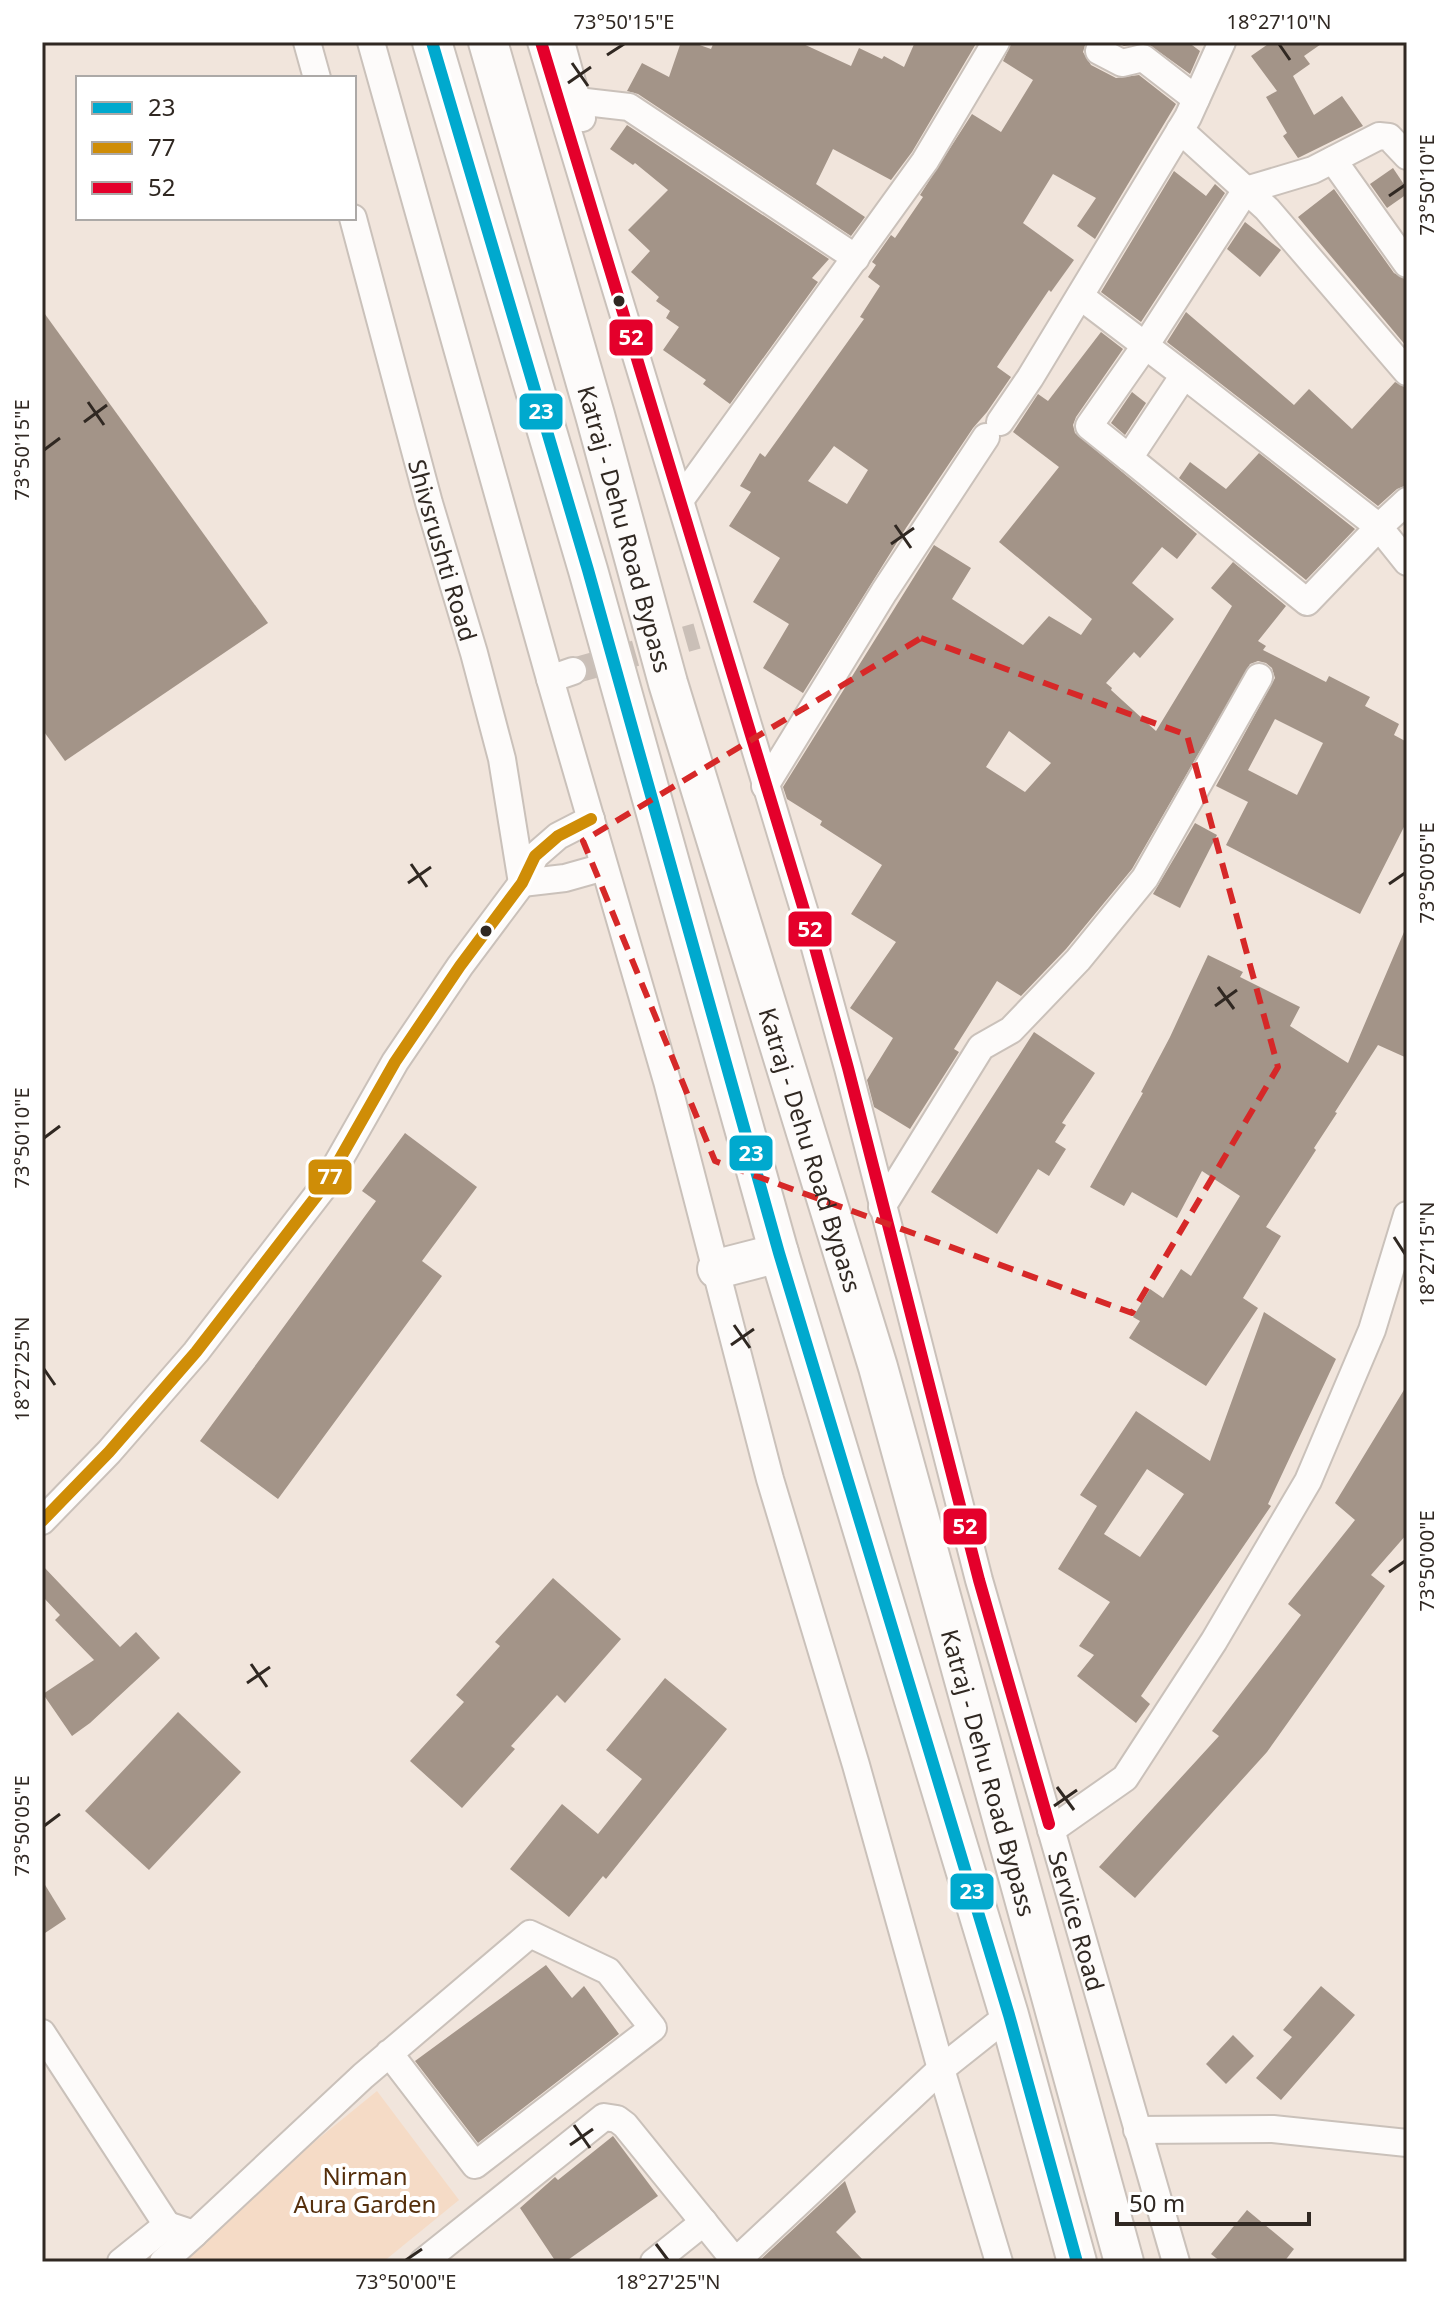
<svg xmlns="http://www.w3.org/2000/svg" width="1449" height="2304" font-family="'Noto Sans',sans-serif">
  <rect width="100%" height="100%" fill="#f1e5dc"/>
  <!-- green -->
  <polygon fill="#f5dbc6" points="377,2091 459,2200 383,2262 177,2262 259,2187"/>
  <!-- building -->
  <g fill="#a39488" fill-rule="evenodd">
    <polygon points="681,42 691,42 711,49 714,42 799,42 851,66 859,48 882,59 884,56 904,67 915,42 977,42 912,152 891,180 833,149 816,184 865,217 851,236 638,94 627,91 642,63 669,77"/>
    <path d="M1012,42H1086L1083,52L1091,65L1116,78L1139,75L1176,104L1095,239L1077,226L1096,198L1053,174L1023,223L1074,260L1051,292L1049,290L997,367L1011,377L987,412L973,428L906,528L803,693L763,668L789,624L753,602L780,558L729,526L751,492L740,486L760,453L765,457L864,319L860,317L880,286L868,277L876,265L872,262L891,235L895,238L923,197L920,195L972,114L1001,132L1033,80L1003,61ZM834,446L868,470L847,504L808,481Z"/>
    <polygon points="1116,42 1188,42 1200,51 1190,74 1147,43 1124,46"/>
    <polygon points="1271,42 1324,42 1304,56 1310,64 1293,76 1314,115 1342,96 1363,126 1298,158 1283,136 1287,133 1266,97 1277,91 1251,56"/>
    <polygon points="627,125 829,259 812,278 818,282 730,404 703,384 706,380 663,350 679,327 666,318 670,311 656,301 659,297 631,272 650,251 628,230 668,190 635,163 633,165 610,149"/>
    <polygon points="1393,168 1407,189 1407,194 1387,208 1370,184"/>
    <polygon points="1174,171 1206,196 1215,184 1225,193 1141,322 1101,292"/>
    <polygon points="1334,189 1394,273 1407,280 1407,347 1298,217"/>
    <polygon points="1245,222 1281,250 1260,277 1227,249"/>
    <polygon points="42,310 268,623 65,761 42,729"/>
    <polygon points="1186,312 1294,405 1309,389 1352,429 1395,382 1407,388 1407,485 1397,489 1378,506 1167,342"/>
    <path d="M1101,332L1123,349L1076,417L1073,425L1075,433L1197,534L1177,559L1162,547L1132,583L1174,619L1140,658L1134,652L1106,683L1112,688L1111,690L1156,731L1232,606L1211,588L1233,562L1286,606L1258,641L1266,646L1263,650L1326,682L1329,676L1370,697L1365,706L1399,724L1394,735L1407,742V821L1360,914L1226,845L1248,802L1216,786L1275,678L1272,668L1266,663L1258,661L1250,664L1132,869L1066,949L1021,996L997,981L954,1049L959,1052L910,1129L874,1107L867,1080L893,1038L850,1008L896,942L851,914L882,865L820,825L822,821L787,799L783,787L934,545L971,568L952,599L1023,645L1049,616L1081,635L1092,619L999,542L1059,467L1013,432L1038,394L1048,401ZM1275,719L1323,743L1297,795L1248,770ZM1009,731L1051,763L1025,792L986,767Z"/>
    <polygon points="1132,392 1146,403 1125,435 1111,423"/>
    <polygon points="1259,453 1355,529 1306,580 1179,478 1190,462 1226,489"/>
    <polygon points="1195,823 1217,835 1180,908 1153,894"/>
    <polygon points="1407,925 1407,1058 1378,1045 1335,1112 1337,1113 1314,1148 1316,1150 1266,1227 1281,1236 1243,1298 1258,1308 1206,1386 1129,1338 1140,1321 1133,1317 1150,1289 1163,1298 1181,1269 1191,1276 1240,1196 1202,1171 1177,1218 1132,1192 1124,1206 1090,1187 1143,1093 1141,1092 1170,1037 1208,955 1243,972 1240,977 1300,1007 1290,1026 1348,1063"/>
    <polygon points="1034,1032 1095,1073 1062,1123 1066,1125 1055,1142 1066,1149 1049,1176 1038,1169 997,1234 931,1192"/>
    <polygon points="405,1133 477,1187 422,1261 442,1276 278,1499 200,1441 376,1201 362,1191"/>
    <path d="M1264,1312L1336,1359L1268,1504L1271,1506L1141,1696L1150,1704L1136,1723L1077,1676L1094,1655L1079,1646L1110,1602L1058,1569L1097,1506L1080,1495L1136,1411L1210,1461ZM1147,1469L1184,1494L1140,1557L1104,1534Z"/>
    <polygon points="1407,1385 1407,1534 1371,1575 1385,1586 1267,1752 1135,1898 1099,1867 1219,1736 1212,1731 1301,1615 1288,1604 1355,1520 1335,1503"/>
    <polygon points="42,1565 120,1647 136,1632 160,1658 90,1723 72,1736 43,1694 94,1660 55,1620 60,1615 42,1596"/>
    <polygon points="553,1578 621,1639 565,1703 557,1695 511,1746 515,1749 462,1808 410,1761 464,1702 456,1695 500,1646 495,1642"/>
    <polygon points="665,1678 727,1729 606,1879 603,1876 569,1917 510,1869 562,1804 598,1834 642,1779 606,1750"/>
    <polygon points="178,1712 241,1772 149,1870 85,1811"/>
    <polygon points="42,1880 66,1919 42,1935"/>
    <polygon points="546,1965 572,1998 584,1986 619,2034 478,2143 415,2061"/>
    <polygon points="1321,1986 1355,2015 1281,2100 1256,2078 1292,2037 1283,2030"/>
    <polygon points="1233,2035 1254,2056 1226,2084 1206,2064"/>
    <polygon points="613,2136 658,2196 565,2262 556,2262 520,2208 555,2177 558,2180"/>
    <polygon points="845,2181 856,2212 836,2232 865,2262 758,2262"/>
    <polygon points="1247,2210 1294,2249 1284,2262 1221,2262 1211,2254"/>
  </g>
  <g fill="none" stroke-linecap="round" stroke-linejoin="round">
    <!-- minor-tunnel -->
    <polyline stroke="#cabfb7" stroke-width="26" stroke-dasharray="26 13" stroke-linecap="butt" points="573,671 697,636"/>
    <!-- minor casing -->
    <g stroke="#cac1ba" stroke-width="30">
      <g id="minor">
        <polyline points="307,42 317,78"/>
        <polyline points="371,42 550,679"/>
        <path id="s1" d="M541,42L811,933L848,1068L979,1580L1176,2262"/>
        <polyline points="561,42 582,118"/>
        <polyline points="1099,51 1122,63 1143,58 1196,99"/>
        <polyline points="577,101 629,107 856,258"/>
        <polyline points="1180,130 1267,209 1407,372"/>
        <polyline points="1333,160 1407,264"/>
        <path id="s2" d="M353,218L429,503L474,653L502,759L522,883"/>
        <polyline points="1080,296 1184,375 1129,458 1307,602 1379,527 1184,375"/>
        <polyline points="1000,422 1030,378 1188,117 1222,42"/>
        <polyline points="1129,458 1089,426 1145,346 1246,190 1313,170 1379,136 1389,137 1407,156"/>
        <polyline points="681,499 925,161 996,42"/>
        <polyline points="1407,501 1379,527 1407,562"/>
        <polyline points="573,671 550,679 667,1081 770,1479 856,1765 941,2069 999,2262"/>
        <polyline points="765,786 884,592 986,437"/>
        <polyline points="522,883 565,878 604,867"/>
        <polyline points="882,1207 981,1047 1011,1030 1078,960 1145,878 1259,677"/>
        <polyline points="42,1521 109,1452 196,1352 325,1185 395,1062 460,966 522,883 535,856 558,836 591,819"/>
        <polyline points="1051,1830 1125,1778 1214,1641 1308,1481 1372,1330 1407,1215"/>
        <polyline points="42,2033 167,2225"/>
        <polyline points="1137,2130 1273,2129 1407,2143"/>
        <polyline points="167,2225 194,2234 363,2076 530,1934 608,1971 653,2028 475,2165 389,2053"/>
        <polyline points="121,2262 167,2225"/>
        <polyline points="163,2262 194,2234"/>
        <polyline points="423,2262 604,2117 617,2119 625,2125 736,2262"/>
        <polyline points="654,2262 704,2222"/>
        <polyline points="735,2262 941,2069 1009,2015"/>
      </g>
    </g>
    <!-- highway casing -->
    <g stroke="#cac1ba" stroke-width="42">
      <g id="highway">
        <polyline points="432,42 588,570 779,1253 1009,2015 1077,2262"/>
        <path id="s3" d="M488,42L595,415L668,683L878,1367L1124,2262"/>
        <polyline points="717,1269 779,1253"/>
      </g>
    </g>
    <!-- minor -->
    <use href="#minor" stroke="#fdfbfa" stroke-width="26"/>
    <!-- highway -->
    <use href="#highway" stroke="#fdfbfa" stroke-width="38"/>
    <!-- bus-1 casing -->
    <g stroke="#fff" stroke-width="18">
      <polyline id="bus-1" points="432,42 588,570 779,1253 1009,2015 1077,2262"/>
    </g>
    <!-- bus-2 casing -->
    <g stroke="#fff" stroke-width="18">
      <polyline id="bus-2" points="42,1521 109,1452 196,1352 325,1185 395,1062 460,966 522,883 535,856 558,836 591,819"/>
    </g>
    <!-- bus-3 casing -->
    <g stroke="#fff" stroke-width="18">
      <polyline id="bus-3" points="541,42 811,933 848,1068 979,1580 1049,1824"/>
    </g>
    <!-- bus-1 -->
    <use href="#bus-1" stroke="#00a9ce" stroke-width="12"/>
    <!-- bus-2 -->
    <use href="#bus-2" stroke="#cf8d07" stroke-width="12"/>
    <!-- bus-3 -->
    <use href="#bus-3" stroke="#e4002b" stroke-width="12"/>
  </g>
  <!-- marked area -->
  <path fill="none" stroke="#d62828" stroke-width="6" stroke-dasharray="16 10" stroke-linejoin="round" d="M921,638L1187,735L1278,1067L1132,1313L715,1161L583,841Z"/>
  <!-- ticks -->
  <path fill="none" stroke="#302822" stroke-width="3" d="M1279,44L1290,60M607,55L624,44M572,63L588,86M568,83L591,67M1389,196L1405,185M88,402L104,425M84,422L107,405M44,450L60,438M895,525L911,548M891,544L914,528M411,864L427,887M408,883L431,867M1389,884L1405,873M1218,987L1234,1009M1215,1006L1237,990M44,1138L60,1126M1394,1237L1405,1254M734,1325L750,1348M731,1345L754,1329M44,1369L55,1385M1389,1572L1405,1561M251,1664L267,1687M247,1683L270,1667M1057,1787L1074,1810M1054,1806L1077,1790M44,1826L60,1814M574,2125L590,2148M570,2145L593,2129M656,2244L668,2260M406,2260L422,2249"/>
  <!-- markers -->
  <g fill="#302822" stroke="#fff" stroke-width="3">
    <circle cx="619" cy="301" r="7"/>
    <circle cx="486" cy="931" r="7"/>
  </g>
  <g text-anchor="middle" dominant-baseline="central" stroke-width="8" stroke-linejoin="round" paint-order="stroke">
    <!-- street labels -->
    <g font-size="24" fill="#302822" stroke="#fff">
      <text stroke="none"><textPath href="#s3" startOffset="506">Katraj - Dehu Road Bypass</textPath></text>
      <text stroke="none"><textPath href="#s2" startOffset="344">Shivsrushti Road</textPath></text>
      <text stroke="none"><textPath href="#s3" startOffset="1154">Katraj - Dehu Road Bypass</textPath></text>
      <text stroke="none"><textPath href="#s3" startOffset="1802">Katraj - Dehu Road Bypass</textPath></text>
      <text stroke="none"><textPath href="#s1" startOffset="1954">Service Road</textPath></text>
    </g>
    <!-- park labels -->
    <g font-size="24" fill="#552f0c" stroke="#fff">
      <text x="365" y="2175">Nirman<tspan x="365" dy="28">Aura Garden</tspan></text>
    </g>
  </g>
  <g stroke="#fff" stroke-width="3">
    <rect x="608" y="318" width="46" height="39" rx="8" fill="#e4002b"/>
    <rect x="518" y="392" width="46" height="39" rx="8" fill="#00a9ce"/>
    <rect x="787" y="910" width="46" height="38" rx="8" fill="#e4002b"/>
    <rect x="728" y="1134" width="46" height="38" rx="8" fill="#00a9ce"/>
    <rect x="307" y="1158" width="46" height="38" rx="8" fill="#cf8d07"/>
    <rect x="942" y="1507" width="46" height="39" rx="8" fill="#e4002b"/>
    <rect x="949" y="1872" width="46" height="39" rx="8" fill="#00a9ce"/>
  </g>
  <g font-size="22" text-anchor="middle" font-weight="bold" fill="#fff">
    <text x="631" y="345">52</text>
    <text x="541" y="419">23</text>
    <text x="810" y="937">52</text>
    <text x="751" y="1161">23</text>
    <text x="330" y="1184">77</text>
    <text x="965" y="1534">52</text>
    <text x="972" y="1899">23</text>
  </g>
  <!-- border -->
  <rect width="1449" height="2304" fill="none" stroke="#ffffff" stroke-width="88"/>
  <!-- legend -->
  <rect x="76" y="76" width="280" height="144" fill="#ffffff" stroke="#aca9a7" stroke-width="2"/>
  <rect x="92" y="102" width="40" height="12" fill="#00a9ce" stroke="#aca9a7" stroke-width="2"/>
  <text x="148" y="116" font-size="24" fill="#302822">23</text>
  <rect x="92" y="142" width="40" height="12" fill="#cf8d07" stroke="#aca9a7" stroke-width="2"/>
  <text x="148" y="156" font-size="24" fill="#302822">77</text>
  <rect x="92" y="182" width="40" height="12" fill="#e4002b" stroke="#aca9a7" stroke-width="2"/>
  <text x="148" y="196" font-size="24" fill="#302822">52</text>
  <!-- scale -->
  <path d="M1117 2212v12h192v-12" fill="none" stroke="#302822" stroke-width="4"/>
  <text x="1129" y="2212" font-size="24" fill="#302822" stroke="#ffffff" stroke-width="6" paint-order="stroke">50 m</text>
  <rect x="44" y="44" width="1361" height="2216" fill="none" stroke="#302822" stroke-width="3"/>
  <g font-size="20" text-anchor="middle" fill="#302822">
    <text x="624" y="29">73°50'15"E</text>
    <text x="1279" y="29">18°27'10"N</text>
    <text transform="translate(1427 185) rotate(-90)" y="7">73°50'10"E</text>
    <text transform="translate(22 450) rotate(-90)" y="7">73°50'15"E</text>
    <text transform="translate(1427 873) rotate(-90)" y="7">73°50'05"E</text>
    <text transform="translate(22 1138) rotate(-90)" y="7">73°50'10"E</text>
    <text transform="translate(1427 1254) rotate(-90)" y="7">18°27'15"N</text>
    <text transform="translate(22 1369) rotate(-90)" y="7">18°27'25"N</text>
    <text transform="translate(1427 1561) rotate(-90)" y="7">73°50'00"E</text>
    <text transform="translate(22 1826) rotate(-90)" y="7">73°50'05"E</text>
    <text x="406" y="2289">73°50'00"E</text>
    <text x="668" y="2289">18°27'25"N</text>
  </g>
</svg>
